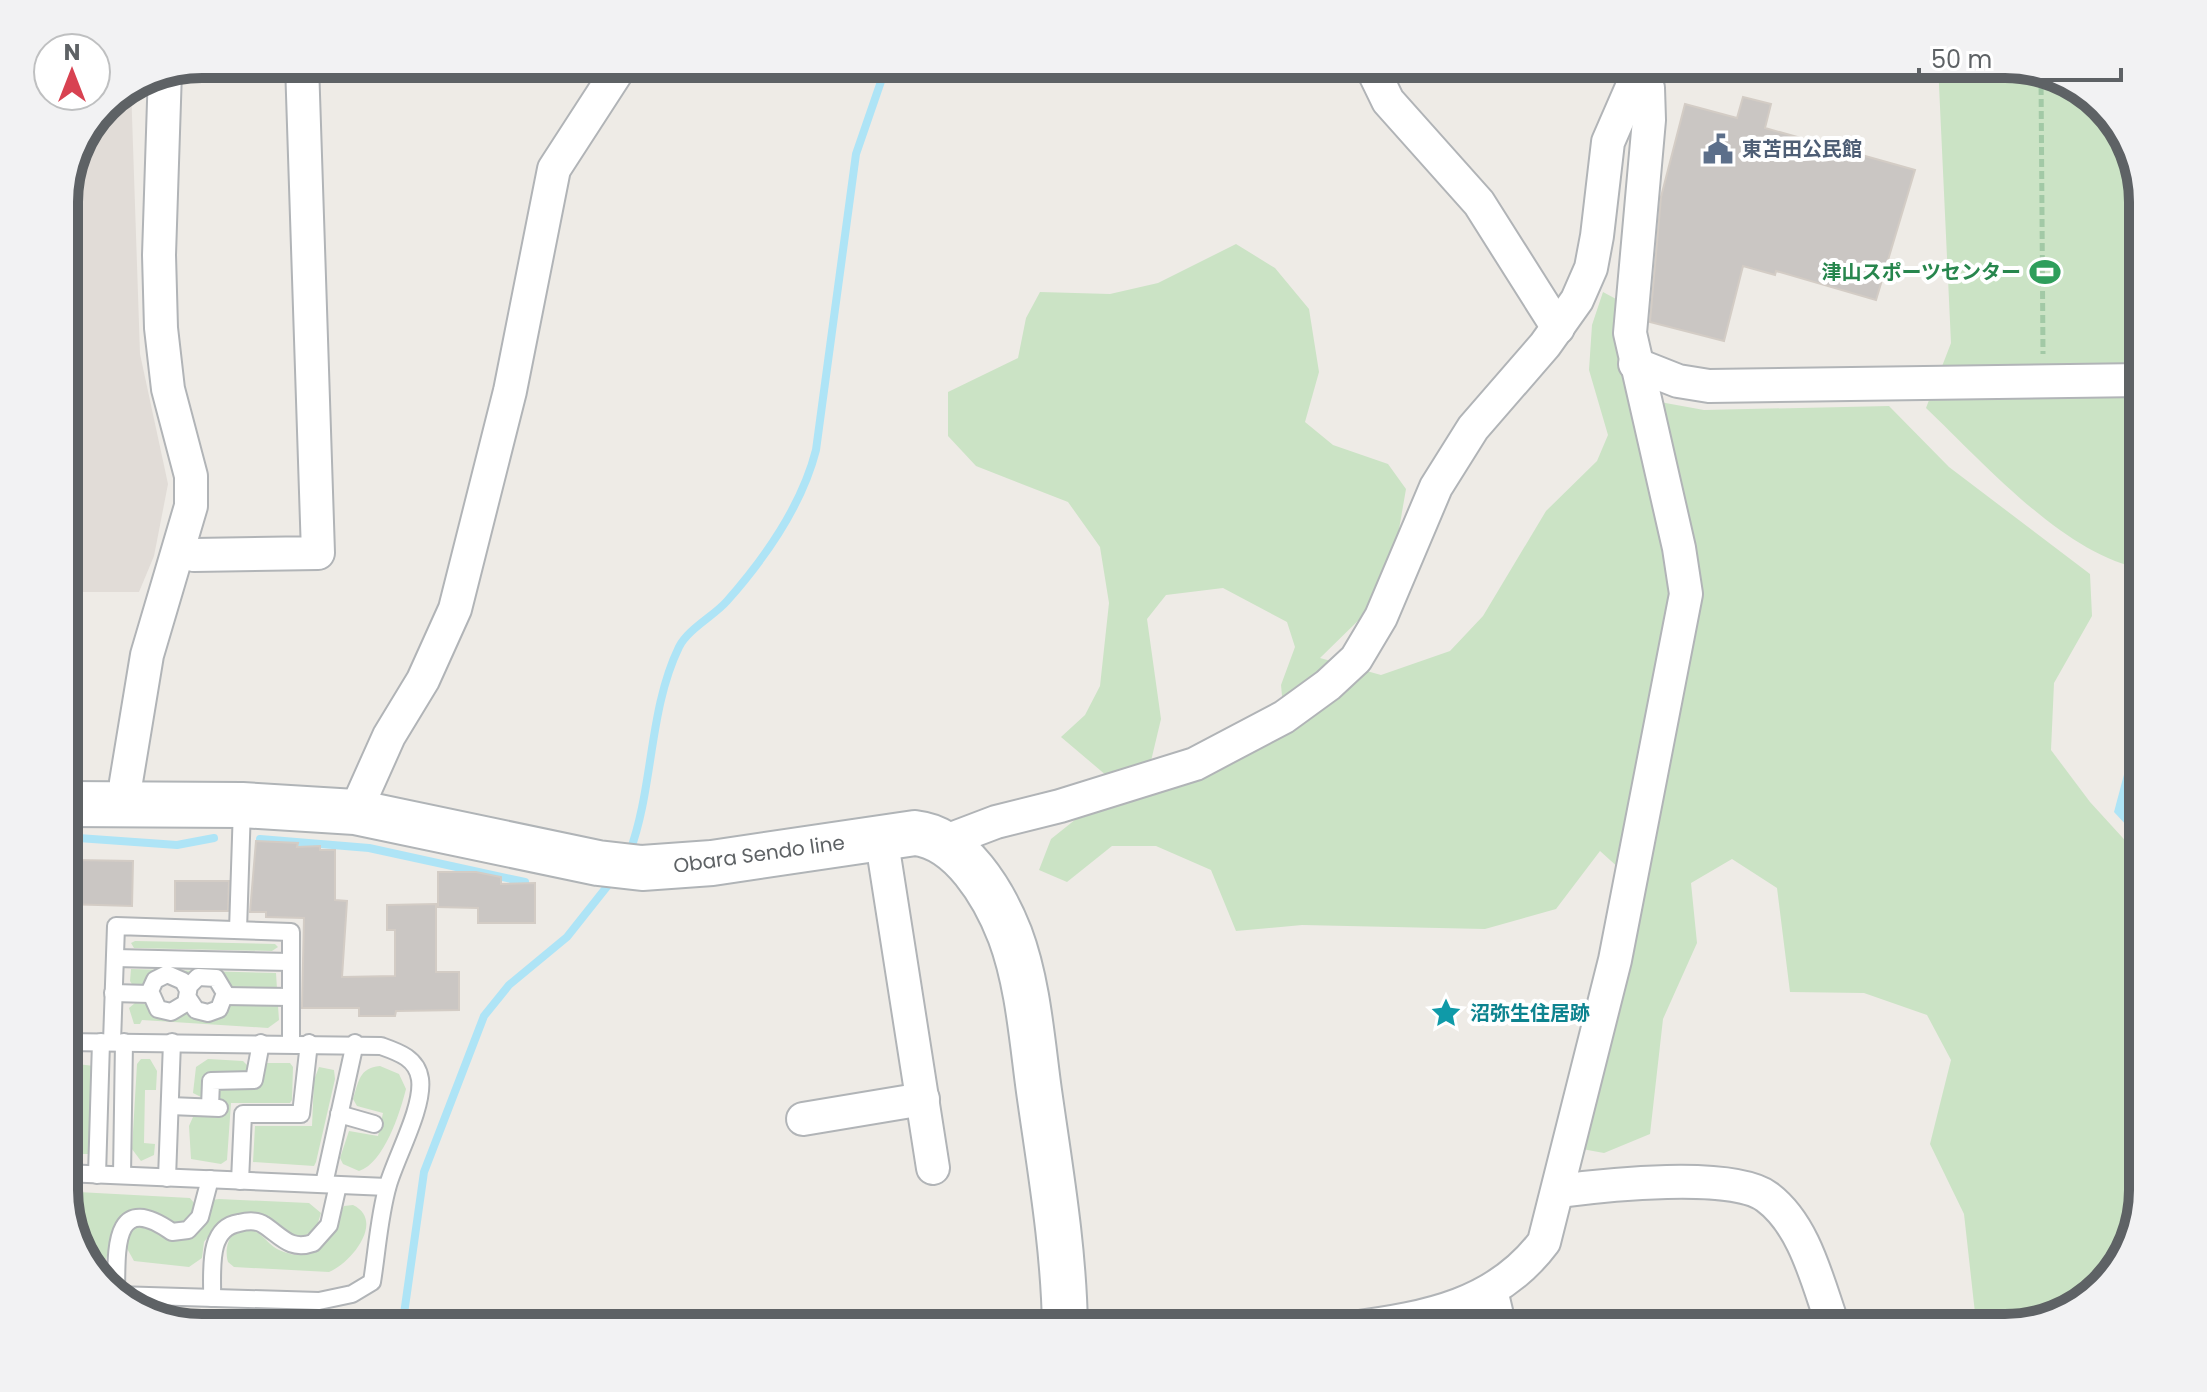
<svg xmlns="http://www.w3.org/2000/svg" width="2207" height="1392" font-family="Poppins,'Noto Sans JP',sans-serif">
  <rect width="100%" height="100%" fill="#eeebe6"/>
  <!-- education -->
  <polygon fill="#e1dcd7" points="131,86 140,354 168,484 154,556 139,592 64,592 64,193 105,104"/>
  <!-- green -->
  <g fill="#cbe3c5">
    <path d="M1938,64H2005L2081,87L2125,133L2143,201V569C2065,556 1982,461 1926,408L1951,343Z"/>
    <polygon points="1236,244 1275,268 1309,309 1319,372 1305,422 1333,445 1388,464 1406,489 1394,558 1369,610 1320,658 1381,675 1450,651 1483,616 1546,511 1597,461 1608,435 1589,370 1592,325 1603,292 1616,299 1623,341 1660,402 1704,410 1889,406 1949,467 2090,574 2092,616 2054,683 2051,750 2090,802 2143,860 2143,1191 2120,1266 2074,1310 2011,1327 1975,1313 1964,1214 1930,1144 1951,1060 1927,1015 1864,993 1790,992 1777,888 1732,859 1691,883 1697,943 1663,1019 1650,1134 1604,1153 1560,1145 1620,869 1600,851 1556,909 1485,929 1302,925 1236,931 1211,870 1156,846 1112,846 1067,882 1039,870 1051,839 1081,815 1285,728 1281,685 1295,647 1287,622 1223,588 1166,595 1147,619 1161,719 1151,761 1107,776 1061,737 1085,715 1100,686 1109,603 1100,547 1068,502 976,466 948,436 948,392 1018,358 1026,318 1040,292 1110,294 1158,283"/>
    <polygon points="135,941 275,944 278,947 272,951 134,948 131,943"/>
    <path d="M131,969L276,973L277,989C257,994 196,988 182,973L147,986H133L130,981Z"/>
    <polygon points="135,1003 188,1009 228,1005 278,1006 279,1020 268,1028 142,1020 140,1024 134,1024 129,1008"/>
    <polygon points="141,1059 150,1059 157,1071 156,1090 145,1090 144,1143 155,1144 154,1155 141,1161 132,1149 137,1064"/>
    <polygon points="208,1059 243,1061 249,1067 243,1076 206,1075 204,1096 201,1097 193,1093 196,1067"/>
    <polygon points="266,1063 290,1063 293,1067 292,1100 290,1103 231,1103 227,1160 221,1164 191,1159 189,1126 193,1117 225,1113 225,1101 217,1097 216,1088 221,1085 259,1087"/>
    <polygon points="77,1064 94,1066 88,1154 70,1154 64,1141 67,1070"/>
    <path d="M380,1066L399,1074L406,1089C400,1113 384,1163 359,1171L343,1164L340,1158L349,1131L378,1136L383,1113L357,1106L353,1099C359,1081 359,1068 380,1066Z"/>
    <polygon points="319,1067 334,1070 335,1079 316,1162 314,1166 253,1162 255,1126 312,1126 314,1080"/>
    <path d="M78,1192L190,1198L194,1203L193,1214L175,1226C152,1212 139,1204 117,1223L106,1259L84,1261L64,1199V1193Z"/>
    <path d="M219,1199L309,1203L321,1213L316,1229L302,1237C285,1237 281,1225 268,1218C255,1210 236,1217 222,1219L204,1242L202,1258L189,1267L134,1261L124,1243L133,1226H154L159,1235L183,1240L201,1229L212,1200Z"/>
    <path d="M353,1205C386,1221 350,1264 329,1272L234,1267L228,1262C223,1246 232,1223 252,1230C262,1233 268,1244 277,1249C319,1269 330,1235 344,1206Z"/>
  </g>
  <!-- water -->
  <polygon fill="#aee4f6" points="2143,739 2143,843 2114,812 2126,767"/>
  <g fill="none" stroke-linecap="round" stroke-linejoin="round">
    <!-- stream -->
    <g stroke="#aee4f6" stroke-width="8">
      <polyline points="64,837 177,845 214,838"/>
      <polyline points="260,839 369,848 525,882"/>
      <path d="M629,854C654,788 648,711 679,647C688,629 714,616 727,601C765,558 802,505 816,450L856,154L887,64"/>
      <polyline points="402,1328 424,1172 484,1016 509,985 567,937 613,879"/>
    </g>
  </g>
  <!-- building -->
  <g fill="#cac6c3" stroke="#d3ccc5" stroke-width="2">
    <polygon points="1743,97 1771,104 1765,128 1915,170 1876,300 1776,271 1775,275 1743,266 1724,341 1650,322 1661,197 1685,104 1737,118"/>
    <polygon points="256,841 298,843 297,847 320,846 320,850 335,850 335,900 347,901 342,977 395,976 395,930 387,930 387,905 436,904 436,972 459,972 459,1010 396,1011 395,1016 359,1016 359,1008 302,1008 304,918 266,917 266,912 250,912"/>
    <polygon points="74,860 133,861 132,906 64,904 64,864 74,864"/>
    <polygon points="438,872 476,872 501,877 501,884 535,883 535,923 478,923 478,908 438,907"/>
    <polygon points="175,881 229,881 228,911 175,911"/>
  </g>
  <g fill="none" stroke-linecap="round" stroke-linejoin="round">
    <!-- lane casing -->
    <g stroke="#b1b4b7" stroke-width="20">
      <g id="lane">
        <polyline points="238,930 242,807"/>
        <polyline points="115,958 291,962"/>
        <polyline points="188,990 183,981 167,974 155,980 150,991 158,1009 171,1012 186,1003 189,986 198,977 216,978 225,993 219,1009 208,1013 196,1010 188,998"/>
        <polyline points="113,993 150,994"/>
        <polyline points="225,996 291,997"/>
        <path d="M64,1042L381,1046C398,1052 417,1058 420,1079C424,1107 396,1157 388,1185C379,1216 377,1251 372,1282L352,1294L319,1301L116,1295"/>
        <polyline points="112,1042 116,926 291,932 291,1043"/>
        <polyline points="170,1106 219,1108"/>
        <polyline points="210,1107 211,1081 254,1080 261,1043"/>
        <polyline points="339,1114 374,1124"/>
        <polyline points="64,1173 387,1187"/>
        <polyline points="97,1175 101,1042"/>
        <polyline points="122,1175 124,1042"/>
        <polyline points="167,1178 172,1042"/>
        <polyline points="240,1181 243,1114 301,1114 309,1043"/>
        <polyline points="324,1184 355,1043"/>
        <path d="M116,1295C117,1253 111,1189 172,1232L188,1230L200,1217L210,1179"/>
        <path d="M212,1298C213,1273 206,1228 239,1223C247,1221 257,1220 264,1225C281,1236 290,1251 313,1243L329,1225L338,1185"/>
      </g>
    </g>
    <!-- street casing -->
    <g stroke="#b1b4b7" stroke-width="36">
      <g id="street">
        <polyline points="1370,64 1388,101 1479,203 1558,328"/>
        <polyline points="1635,364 1678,381 1709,386 2143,380"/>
        <polyline points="180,551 194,555 318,553 302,64"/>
        <polyline points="126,804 126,782 147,655 191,506 191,476 168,389 161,328 159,255 165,71"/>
        <polyline points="355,812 389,736 423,680 455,609 510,391 554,169 622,64"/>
        <polyline points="881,836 933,1168"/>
        <polyline points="946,841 996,822 1060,806 1195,764 1284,717 1328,685 1356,659 1381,617 1436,487 1473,428 1545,345 1577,300 1591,268 1597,236 1608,142 1642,64"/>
        <polyline points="803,1119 923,1099"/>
        <path d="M1560,1191C1604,1185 1732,1171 1767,1197C1806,1226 1818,1285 1834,1328"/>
        <polyline points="1491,1290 1500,1328"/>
        <path d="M1352,1328C1427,1318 1497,1305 1544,1242L1615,960L1686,594L1679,548L1630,333L1649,120L1648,88L1636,75"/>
      </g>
    </g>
    <!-- secondary casing -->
    <g stroke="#b0b4b7" stroke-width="48">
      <path id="secondary" d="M64,804L242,805L355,812L598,863L642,868L712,863L915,833C961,838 994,894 1010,935C1028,983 1032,1040 1039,1091C1050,1169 1064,1249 1065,1328"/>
    </g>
    <!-- path -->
    <polyline stroke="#a2c9a6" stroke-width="5" stroke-dasharray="8 4" stroke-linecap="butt" points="2041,75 2043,354"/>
    <!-- lane -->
    <use href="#lane" stroke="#fff" stroke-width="16"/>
    <!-- street -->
    <use href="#street" stroke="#fff" stroke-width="32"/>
    <!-- secondary -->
    <use href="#secondary" stroke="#fff" stroke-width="44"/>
  </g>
  <!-- icons -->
  <defs>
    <g id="civic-bare" transform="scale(2.4)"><path d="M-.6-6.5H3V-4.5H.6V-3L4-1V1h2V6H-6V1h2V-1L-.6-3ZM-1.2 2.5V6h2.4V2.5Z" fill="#5c6f8a" stroke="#fff" stroke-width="2.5" paint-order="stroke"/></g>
    <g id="stadium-bare" transform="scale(2.4)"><path d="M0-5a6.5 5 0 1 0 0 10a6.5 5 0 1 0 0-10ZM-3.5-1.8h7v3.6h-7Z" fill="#2e9e5b" stroke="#fff" stroke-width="2.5" paint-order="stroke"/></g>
    <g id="sight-bare" transform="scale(2.4)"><path d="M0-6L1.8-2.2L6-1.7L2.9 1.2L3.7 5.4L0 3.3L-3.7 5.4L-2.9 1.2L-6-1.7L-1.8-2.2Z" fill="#0f9aa8" stroke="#fff" stroke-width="2.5" paint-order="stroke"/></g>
  </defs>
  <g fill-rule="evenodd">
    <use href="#civic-bare" x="1718" y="149"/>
    <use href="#stadium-bare" x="2045" y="272"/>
    <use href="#sight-bare" x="1446" y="1013"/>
  </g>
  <g text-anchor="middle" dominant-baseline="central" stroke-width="8" stroke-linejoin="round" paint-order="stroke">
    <!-- service labels -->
    <g font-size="20" font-weight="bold" fill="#4e5e75" stroke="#fff" text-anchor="start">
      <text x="1742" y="149">東苫田公民館</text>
    </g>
    <!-- leisure labels -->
    <g font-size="20" font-weight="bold" fill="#27864d" stroke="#fff" text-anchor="end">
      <text x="2021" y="272">津山スポーツセンター</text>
    </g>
    <!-- street labels -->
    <g font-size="20" fill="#5e6265" stroke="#fff">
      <text transform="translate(759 854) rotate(-8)">Obara Sendo line</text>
    </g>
    <!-- culture labels -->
    <g font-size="20" font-weight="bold" fill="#0d838f" stroke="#fff" text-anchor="start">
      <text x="1470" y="1013">沼弥生住居跡</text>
    </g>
  </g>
  <!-- crop -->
  <path d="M0 0H2207V1392H0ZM202 78H2005A124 124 0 0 1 2129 202V1190A124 124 0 0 1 2005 1314H202A124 124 0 0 1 78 1190V202A124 124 0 0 1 202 78Z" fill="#f2f2f3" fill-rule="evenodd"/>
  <path fill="none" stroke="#5e6265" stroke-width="10" d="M202 78H2005A124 124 0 0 1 2129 202V1190A124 124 0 0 1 2005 1314H202A124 124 0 0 1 78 1190V202A124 124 0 0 1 202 78Z"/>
  <!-- north arrow -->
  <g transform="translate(72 72)"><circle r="38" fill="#ffffff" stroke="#bfc0c1" stroke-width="2"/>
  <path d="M0-6L14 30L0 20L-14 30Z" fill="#d84251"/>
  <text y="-12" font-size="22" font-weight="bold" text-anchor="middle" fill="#5e6265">N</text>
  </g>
  <!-- scale -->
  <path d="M1919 68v12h202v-12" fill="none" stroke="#5e6265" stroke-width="4"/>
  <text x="1931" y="68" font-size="24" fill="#5e6265" stroke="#ffffff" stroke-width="6" paint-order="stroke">50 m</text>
</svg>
